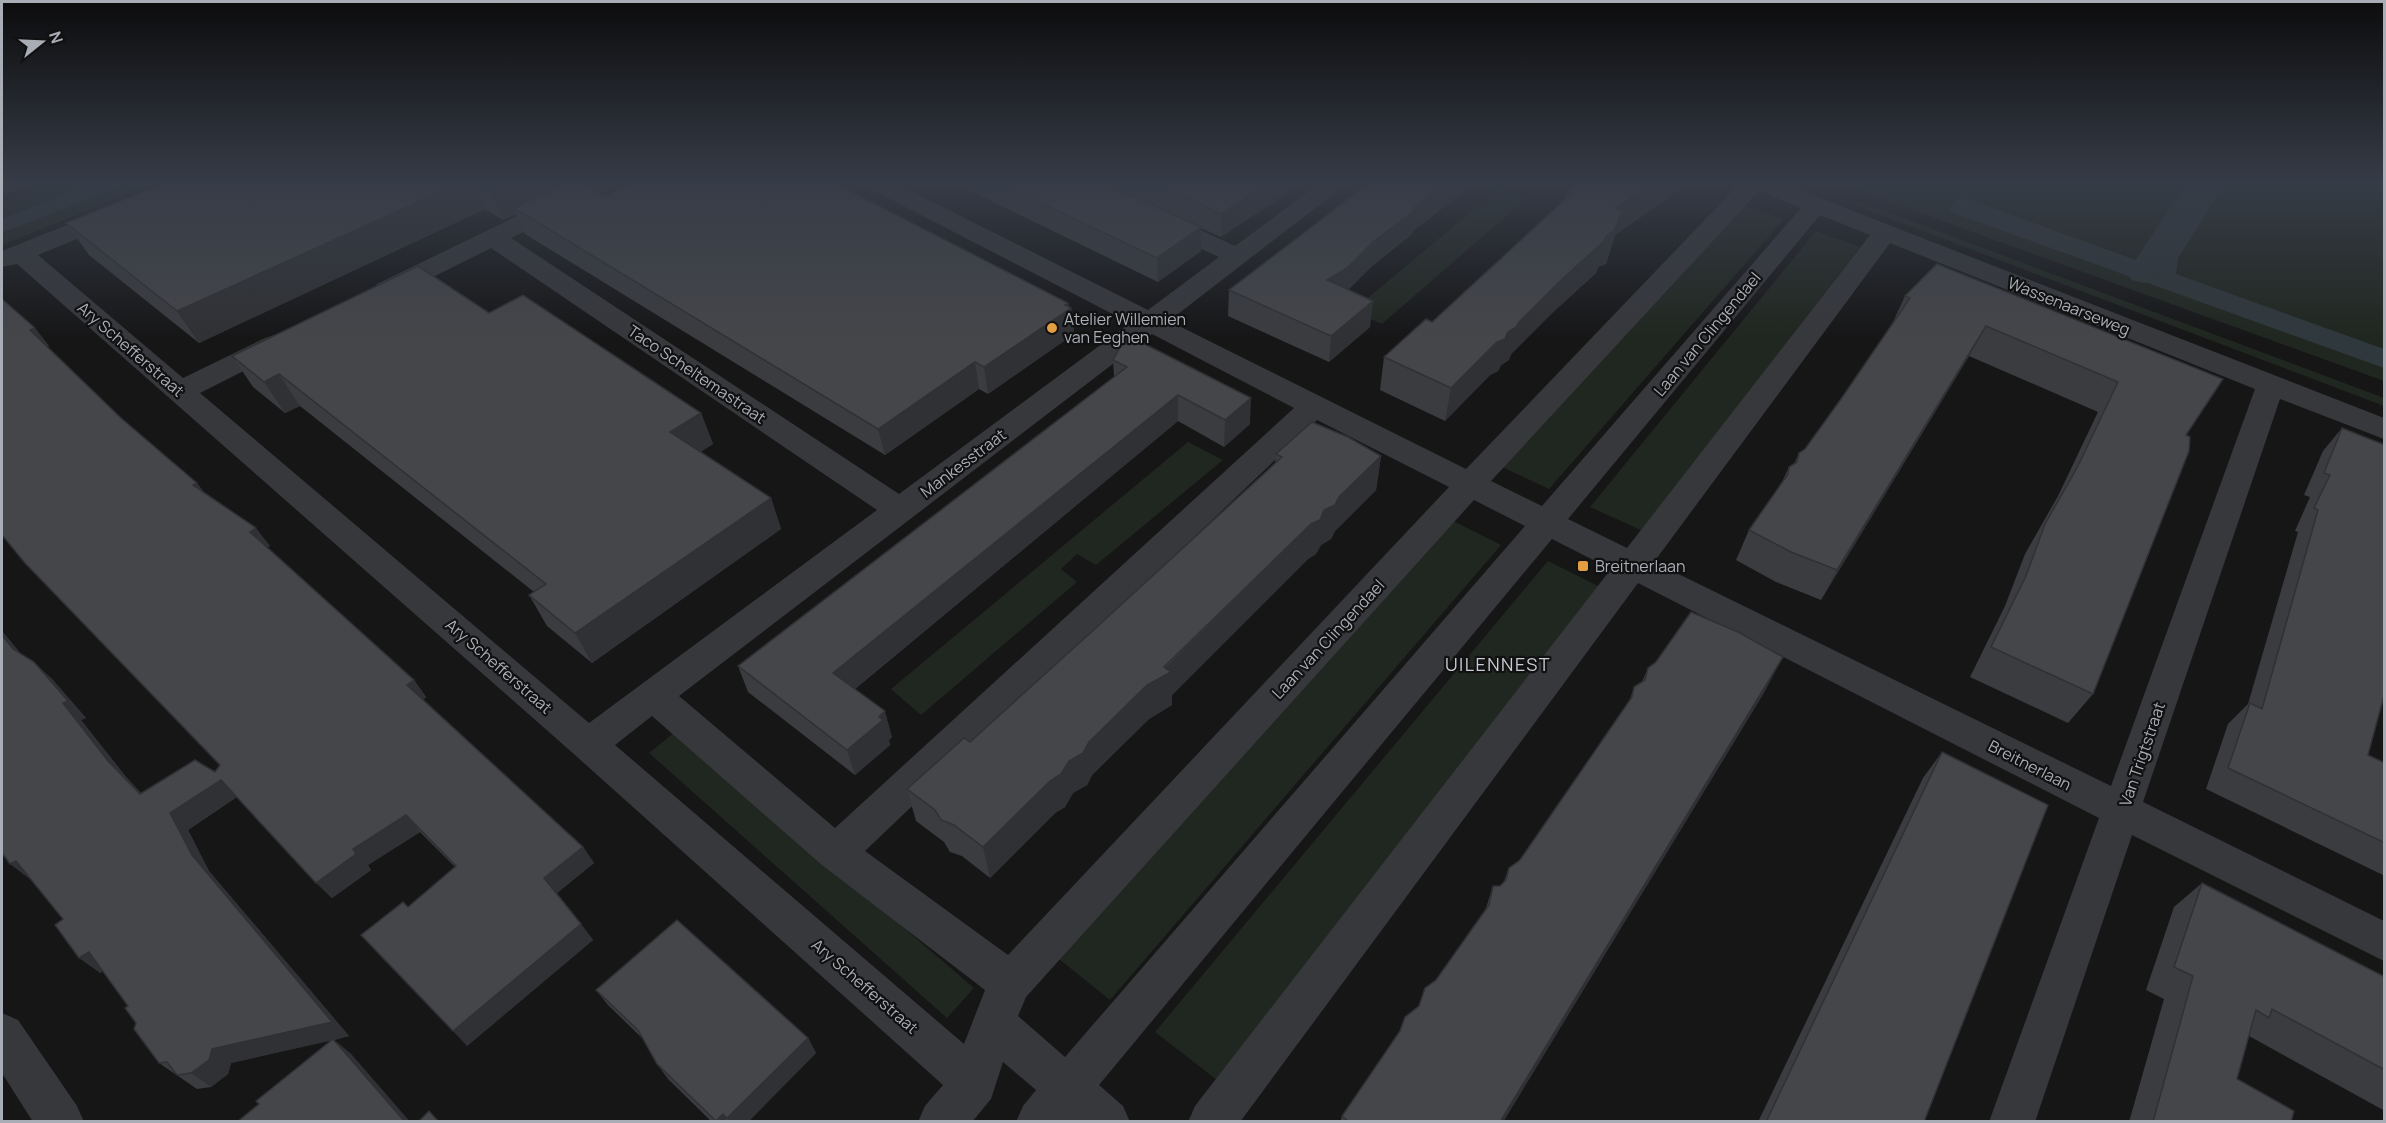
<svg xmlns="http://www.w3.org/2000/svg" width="2386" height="1123" font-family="Manrope,sans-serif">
  <rect width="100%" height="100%" fill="#161617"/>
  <!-- green -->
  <g fill="#202720">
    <polygon points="55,181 99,181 2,219 2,201"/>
    <polygon points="135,181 160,181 2,245 2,233"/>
    <polygon points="1858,181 2384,181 2384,381 1854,189"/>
    <polygon points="1500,188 1527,198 1382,324 1352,311"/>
    <polygon points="1858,201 2384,398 2384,406 1854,205"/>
    <polygon points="1740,204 1784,219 1549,489 1498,465"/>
    <polygon points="1816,231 1860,247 1643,531 1590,507"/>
    <polygon points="1188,442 1223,460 1096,565 1077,554 1061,569 1077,582 921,715 891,689"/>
    <polygon points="1451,520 1501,545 1110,1000 1054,955"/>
    <polygon points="1548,561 1600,587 1217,1080 1155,1032"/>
    <polygon points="675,732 974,988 947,1018 649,753"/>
  </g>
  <!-- water -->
  <g fill="#2f383c">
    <polygon points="99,181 135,181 2,233 2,219"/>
    <polygon points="2193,181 2227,181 2178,258 2176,274 2384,349 2384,368 1948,211 1959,196 2144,263 2155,262"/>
  </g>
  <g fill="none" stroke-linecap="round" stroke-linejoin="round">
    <!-- canal -->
    <polygon fill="#2f383c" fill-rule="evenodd" points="2188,181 2220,181 2156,280 2144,283 2132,280 2127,273"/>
    <!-- minor -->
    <g fill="#37383c" fill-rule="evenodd">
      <polygon points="2,181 32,181 28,186 2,195"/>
      <path d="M176,181H209L205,186L38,255L183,378L265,338L275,335L285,338L289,344L285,350L200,393L589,723L877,510L491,248L395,296L386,298L377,296L373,290L377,284L589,181H620L616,186L511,238L899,494L1130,323L865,186L861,181H891L1148,310L1219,257L1152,226L1149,221L1152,216L1161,214L1170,216L1235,246L1323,181H1350L1169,321L1466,469L1742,181H1776L2384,418V439L2280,399L2143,802L2384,921V961L2132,835L2035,1122H1989L2099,818L1638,583L1240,1122H1188L1195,1106L1611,569L1552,539L1099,1085L1123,1106L1130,1122H1016L1023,1106L1036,1090L1003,1062L991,1099L972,1122H918L925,1106L943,1085L575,755L17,264L2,267V251ZM1759,191L1801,208L1542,506L1491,481ZM1820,215L1870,235L1627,548L1568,519ZM1890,243L2255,389L2111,786L1654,562ZM1152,334L1294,408L835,828L679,696ZM1317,420L1449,487L1008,955L865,851ZM1474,500L1525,526L1065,1057L1018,1016L1026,997ZM652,716L822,865L985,990L964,1044L615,745Z"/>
      <polygon points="2,1013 18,1020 77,1106 84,1122 33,1122 2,1073"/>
    </g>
  </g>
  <!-- wall -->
  <g fill="#3b3c40">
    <polygon points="171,181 559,181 561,186 1068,303 1069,307 1071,308 1074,334 988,394 979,389 885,455 525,234 516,214 503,220 485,209 199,343 89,255 66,223"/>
    <polygon points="950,181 1305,181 1221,237 1201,228 1201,251 1158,282"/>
    <polygon points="1372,181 1481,181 1467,189 1413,231 1412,234 1371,267 1348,290 1370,327 1329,362 1228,316 1229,290"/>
    <polygon points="1580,181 1682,181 1679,190 1615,235 1606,264 1598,267 1596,273 1551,314 1511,354 1509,360 1501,365 1498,371 1490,375 1445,421 1380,390 1384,357 1432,322 1564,201 1566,192"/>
    <polygon points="1905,296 2223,379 2186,435 2093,694 2068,723 1970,677 2005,606 2025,554 2058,496 2098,412 1969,356 1821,600 1776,582 1736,560 1749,530 1782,482 1789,467 1794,464 1799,453 1805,449 1841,399 1892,324"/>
    <polygon points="489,313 701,413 713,444 700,452 771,498 781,529 592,663 547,626 529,595 534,592 300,406 285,413 253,387 232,356"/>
    <polygon points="35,328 49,346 47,347 121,418 204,493 270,546 267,547 414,680 426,697 423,700 583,847 594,863 557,893 593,940 467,1046 408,907 455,867 420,832 368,865 371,870 332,898 237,797 188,830 209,871 349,1036 334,1040 351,1054 410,1122 237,1122 259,1104 331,1040 231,1063 228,1074 211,1087 197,1089 159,1063 136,1023 128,1006 103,971 100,973 63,919 31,880 2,631 20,653 52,679 86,718 81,720 126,777 141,793 215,772 220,765"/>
    <polygon points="1113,360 1250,424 1224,447 1178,421 855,689 892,737 889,740 890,745 855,775 748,692 738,666 1114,377"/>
    <polygon points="2342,428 2368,755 2385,763 2385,876 2206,789 2228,724 2248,704 2298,532 2295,531 2310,497 2304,495 2323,451"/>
    <polygon points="1276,454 1381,456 1376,490 1335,531 1331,539 1321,545 1316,554 1308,559 1172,695 1172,705 1149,719 1092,775 1087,785 1073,793 1065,807 1055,813 990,878 962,856 950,852 944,842 916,821 907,789 970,742 1275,463"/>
    <polygon points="1648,668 1765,691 1503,1122 1340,1122 1342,1116 1419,1006 1436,980 1485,911 1493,886 1500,886 1504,881 1509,868 1520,860 1629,702 1634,687 1642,682"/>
    <polygon points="1942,752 1924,1122 1758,1122 1923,778"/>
    <polygon points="2202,883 2385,977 2385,1111 2249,1036 2237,1079 2291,1122 2129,1122 2164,999 2146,990 2174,907"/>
    <polygon points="596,990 808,1038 816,1053 748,1122 712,1122 668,1079 657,1064 643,1039 608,1005"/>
  </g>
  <!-- shaded-wall -->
  <g fill="#303134">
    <polygon points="464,181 472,181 485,209 199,343 177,311"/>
    <polygon points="507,181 559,181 563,191 514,208 516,214 503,220 489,189"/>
    <polygon points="1271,181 1305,181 1221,237 1221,214"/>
    <polygon points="1449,181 1481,181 1467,189 1413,231 1412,234 1371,267 1344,293 1327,280 1413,208"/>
    <polygon points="1656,181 1682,181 1679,190 1615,235 1606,264 1598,267 1596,273 1551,314 1511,354 1509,360 1501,365 1498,371 1490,375 1445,421 1451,388 1519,322 1616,208"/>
    <polygon points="1201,227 1201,251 1158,282 1157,258"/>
    <polygon points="1373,301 1370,327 1329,362 1331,336"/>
    <polygon points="1068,303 1069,310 1071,308 1074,334 988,394 984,367"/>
    <polygon points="1986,326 1969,356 1821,600 1837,570"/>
    <polygon points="35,328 49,346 44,348 30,330"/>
    <polygon points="975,362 979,389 885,455 878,429"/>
    <polygon points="279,374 300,406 285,413 264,382"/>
    <polygon points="1178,395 1178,421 842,699 833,673"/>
    <polygon points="1251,398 1250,424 1224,447 1225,420"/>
    <polygon points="701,413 713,444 682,464 670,432"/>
    <polygon points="1381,456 1376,490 1335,531 1331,539 1321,545 1316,554 1308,559 1172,695 1172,705 1149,719 1092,775 1087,785 1073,793 1065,807 1055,813 990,878 983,847"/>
    <polygon points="197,483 211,501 193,485"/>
    <polygon points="771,498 781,529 592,663 575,633"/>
    <polygon points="256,528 270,546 263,549 250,532"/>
    <polygon points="2,631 31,666 13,649 2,635"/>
    <polygon points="1783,657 1765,691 1503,1122 1500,1122"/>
    <polygon points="34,662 52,679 86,718 81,720 126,777 157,810 140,794 108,761 63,703"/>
    <polygon points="414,680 426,697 420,702 407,685"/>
    <polygon points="885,711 892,737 889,740 890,745 855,775 847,750"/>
    <polygon points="221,780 238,796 188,830 209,871 349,1036 334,1040 351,1054 410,1122 405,1122 334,1040 231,1063 228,1074 211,1087 191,1073 212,1049 192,855 170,813"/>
    <polygon points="406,815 420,832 368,865 371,870 332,898 316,883 353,849"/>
    <polygon points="583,847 594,863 556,893 544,878"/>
    <polygon points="16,861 36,877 31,880 10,864"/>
    <polygon points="581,924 593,940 467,1046 453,1031"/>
    <polygon points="89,952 109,967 100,973 79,958"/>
    <polygon points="808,1038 816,1053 748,1122 729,1122 727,1118"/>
    <polygon points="723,1114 728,1122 717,1122"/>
  </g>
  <!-- building -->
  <g fill="#45464a" stroke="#303134" stroke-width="1.5">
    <polygon points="171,181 464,181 177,311 66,223"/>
    <polygon points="476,181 507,181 489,189"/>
    <polygon points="571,181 579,181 605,196 637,181 830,181 1068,303 1065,305 1071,308 984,367 975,362 878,429 514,208"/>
    <polygon points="995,181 1099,181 1201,227 1157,258"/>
    <polygon points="1149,181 1271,181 1221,214"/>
    <polygon points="1372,181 1449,181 1413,208 1416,209 1374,241 1347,268 1327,280 1373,301 1331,336 1229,290"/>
    <polygon points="1580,181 1656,181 1616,208 1622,210 1614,231 1607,235 1604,241 1559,282 1519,322 1516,327 1508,332 1505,339 1497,342 1451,388 1384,357 1426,319 1432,322 1571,194 1566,192"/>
    <polygon points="1937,264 2223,379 2186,435 2190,437 2189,451 2093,694 1991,647 2026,576 2045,524 2078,466 2118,382 1986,326 1837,570 1791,552 1749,530 1788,474 1789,467 1797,462 1799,453 1805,449 1841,399 1910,298 1905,296"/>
    <polygon points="418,266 489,313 523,295 701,413 670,432 771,498 575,633 529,595 546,584 279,374 264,382 232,356"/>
    <polygon points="2,299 35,328 30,330 121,418 197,483 193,485 256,528 250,532 414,680 407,685 583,847 544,878 581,924 453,1031 361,935 403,902 408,907 456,866 406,815 353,849 356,854 316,883 221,780 170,813 192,855 332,1022 212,1049 209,1060 191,1073 177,1075 167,1062 159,1063 134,1029 136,1023 125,1008 128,1006 89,952 79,958 55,925 63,919 16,861 10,864 2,853 2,635 13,649 34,662 68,701 63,703 108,761 140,794 195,760 215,772 220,765 25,563 2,535"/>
    <polygon points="1127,335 1251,398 1225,420 1178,395 833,673 885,711 879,717 883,720 847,750 738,666 1127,367 1113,360"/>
    <polygon points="1312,422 1348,437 1381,456 1339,497 1335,505 1324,510 1320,520 1311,524 1164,667 1171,672 1147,685 1089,742 1083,753 1069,761 1061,774 1050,781 983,847 954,825 941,820 935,810 907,789 964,738 970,742 1098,626 1282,457 1276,454"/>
    <polygon points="2342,428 2385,445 2385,692 2368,755 2385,763 2385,843 2228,768 2250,703 2262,709 2318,510 2314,508 2330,475 2324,473"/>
    <polygon points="1691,612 1738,632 1783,657 1500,1122 1349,1122 1342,1116 1400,1031 1405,1017 1419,1006 1425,988 1436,980 1489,905 1493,886 1500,886 1506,880 1509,868 1520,860 1632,697 1634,687 1645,680 1648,668 1656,662"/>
    <polygon points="1942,752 2048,805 1924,1122 1766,1122"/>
    <polygon points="2202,883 2385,977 2385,1070 2272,1009 2269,1018 2256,1010 2237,1079 2294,1111 2291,1122 2153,1122 2193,976 2174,967"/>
    <polygon points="677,920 808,1038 727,1118 723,1114 716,1121 657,1064 638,1030 596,990"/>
    <polygon points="333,1039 405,1122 237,1122 259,1104 256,1101"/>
    <polygon points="429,1111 439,1122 418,1122"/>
  </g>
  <!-- sky -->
  <linearGradient id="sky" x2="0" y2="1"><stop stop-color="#0c0c0d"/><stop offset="0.54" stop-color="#363c47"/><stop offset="1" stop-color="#363c47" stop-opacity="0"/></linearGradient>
  <rect width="2386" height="338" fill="url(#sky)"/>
  <!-- markers -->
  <g fill="#e39e42" stroke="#111112" stroke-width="2">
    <circle cx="1052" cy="328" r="6"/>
    <rect x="1577" y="560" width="12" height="12" rx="3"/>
  </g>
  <g text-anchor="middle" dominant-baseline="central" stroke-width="4.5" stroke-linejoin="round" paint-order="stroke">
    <!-- street labels -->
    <g font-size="16" fill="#a9aeb6" stroke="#111112">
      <text transform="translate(2069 306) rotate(22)">Wassenaarseweg</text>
      <text transform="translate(1707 334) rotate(-50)">Laan van Clingendael</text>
      <text transform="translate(131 349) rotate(41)">Ary Schefferstraat</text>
      <text transform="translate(697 374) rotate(34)">Taco Scheltemastraat</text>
      <text transform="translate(963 463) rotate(-37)">Mankesstraat</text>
      <text transform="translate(1328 639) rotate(-47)">Laan van Clingendael</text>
      <text transform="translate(499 666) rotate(41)">Ary Schefferstraat</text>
      <text transform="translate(2142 754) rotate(-71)">Van Trigtstraat</text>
      <text transform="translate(2030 765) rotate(27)">Breitnerlaan</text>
      <text transform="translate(865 986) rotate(41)">Ary Schefferstraat</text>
    </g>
    <!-- poi labels -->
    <g font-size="16" fill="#a9aeb6" stroke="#111112" text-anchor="start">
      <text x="1064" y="319">Atelier Willemien<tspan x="1064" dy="18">van Eeghen</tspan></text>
      <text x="1595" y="566">Breitnerlaan</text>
    </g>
    <!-- neighbourhood labels -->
    <g font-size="18" letter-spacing="1.5" fill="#c9cdd3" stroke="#111112">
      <text x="1498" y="664">UILENNEST</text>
    </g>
  </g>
  <!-- border -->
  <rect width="2386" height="1123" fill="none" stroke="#a9aeb6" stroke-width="6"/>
  <!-- north arrow -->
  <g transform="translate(42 42) rotate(72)" stroke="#111112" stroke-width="4.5" paint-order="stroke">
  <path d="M0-4.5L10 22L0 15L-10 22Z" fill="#a9aeb6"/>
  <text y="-9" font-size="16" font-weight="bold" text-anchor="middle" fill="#a9aeb6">N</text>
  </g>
</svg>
